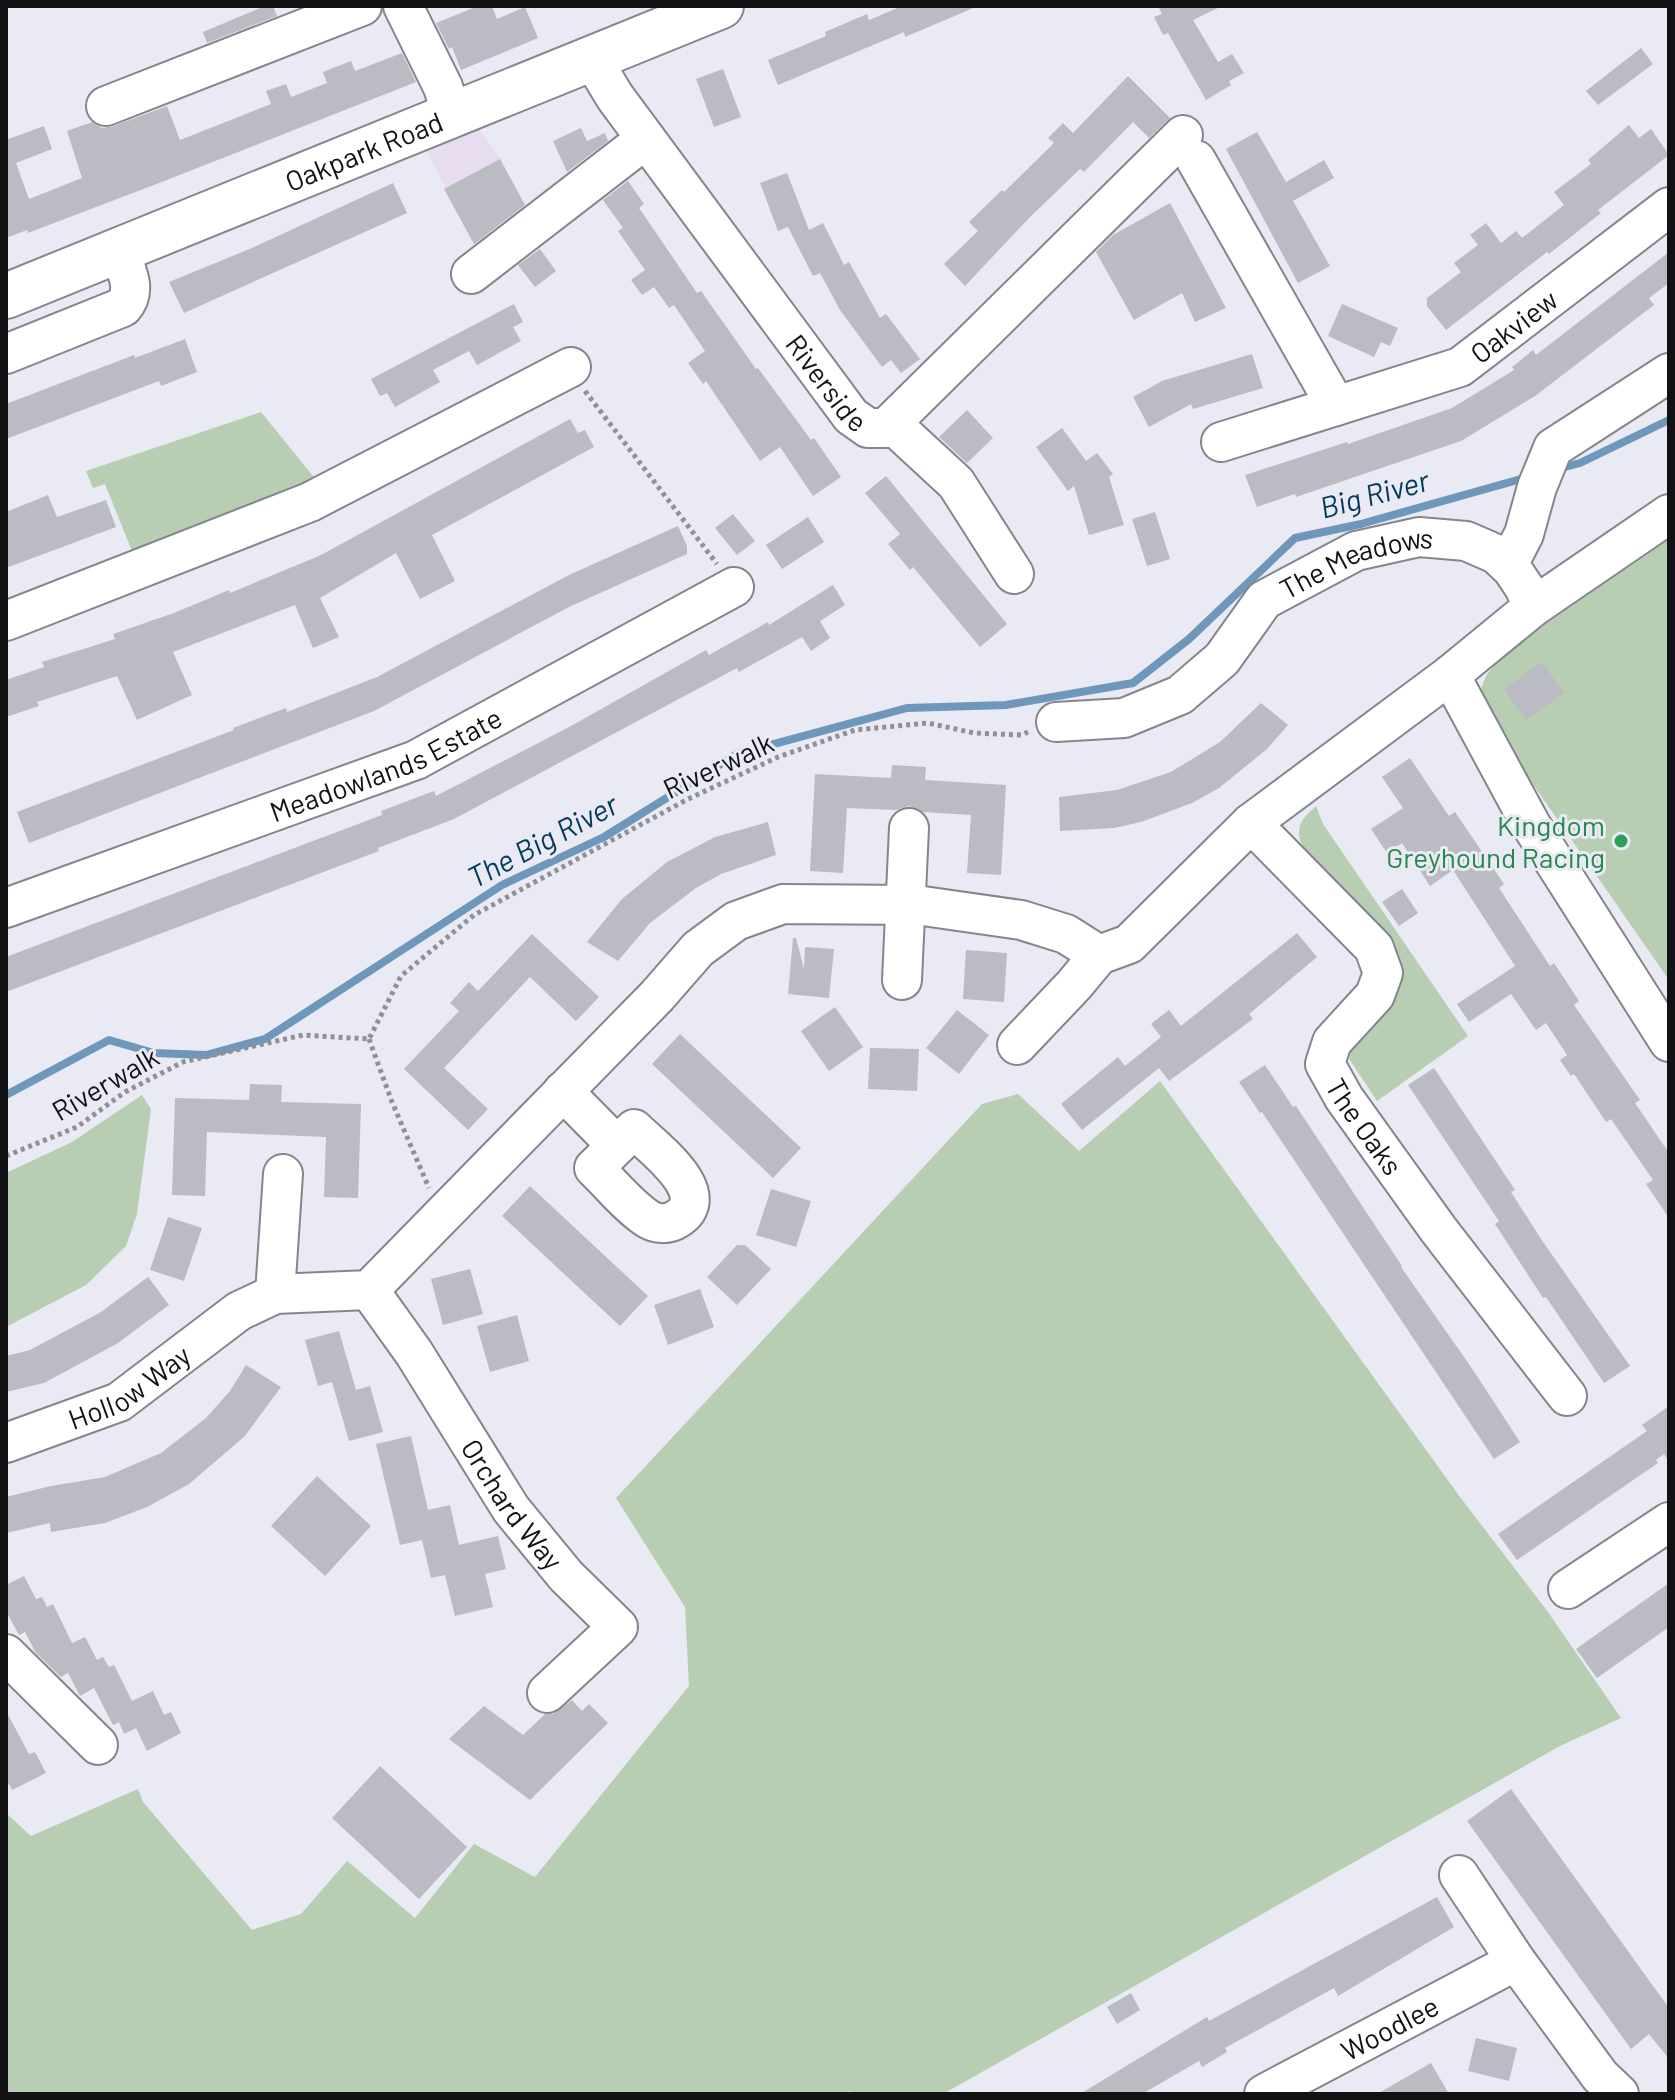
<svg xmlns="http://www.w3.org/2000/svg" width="1675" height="2100" font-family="Barlow,sans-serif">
  <rect width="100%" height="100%" fill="#e9eaf3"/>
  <!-- commercial -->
  <polygon fill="#e7dcf0" points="479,129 500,159 532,219 476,248 426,149"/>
  <!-- green -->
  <g fill="#b7ceb2">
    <polygon points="261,412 317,481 134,556 105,484 93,488 86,471"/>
    <polygon points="1669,535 1669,980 1476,702 1486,676 1503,654"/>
    <path d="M1316,806L1323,824L1468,1036L1377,1101L1350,1060L1348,1050C1358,1035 1395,987 1399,973C1411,929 1295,869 1299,831C1300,819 1308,814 1316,806Z"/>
    <polygon points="1160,1081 1460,1497 1548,1612 1621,1718 1560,1746 943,2094 853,2094 850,2091 845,2094 6,2094 6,1813 31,1836 138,1789 143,1802 252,1930 301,1914 347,1861 415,1918 474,1844 535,1877 689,1686 685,1607 616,1498 982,1104 1018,1094 1079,1151"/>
    <polygon points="142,1095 151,1109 137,1214 126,1246 86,1285 6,1327 6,1173 72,1142"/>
  </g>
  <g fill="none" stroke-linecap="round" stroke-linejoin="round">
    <!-- stream -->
    <g stroke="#6e98bb" stroke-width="8">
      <polyline points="1557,469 1580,463 1669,420"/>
      <polyline points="6,1095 109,1040 154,1053 206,1055 265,1039 502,885 604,837 737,754 907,708 1006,705 1133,683 1189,639 1295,538 1361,524 1528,477"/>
    </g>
  </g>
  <!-- building -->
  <g fill="#babbc3">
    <polygon points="265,6 273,6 277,16 207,43 203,32"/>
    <polygon points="478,6 492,6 497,19 525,7 538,38 461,70 452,47 449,49 436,23"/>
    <polygon points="902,6 978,6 905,37 904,32 778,85 768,60 826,36 825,32 867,14 869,20"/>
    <polygon points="1158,6 1222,6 1193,20 1218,62 1232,54 1244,73 1229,81 1231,85 1206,100 1168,33 1163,35 1154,17 1162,14"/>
    <polygon points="1641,48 1653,64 1598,105 1586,91"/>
    <polygon points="402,53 416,82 159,183 28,233 27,230 6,238 6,140 44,126 52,149 16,163 29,199 82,178 67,131 92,122 102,128 114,126 167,106 180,140 271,104 266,91 286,84 291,97 327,83 323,72 351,61 355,71"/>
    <polygon points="723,69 741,117 714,127 696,79"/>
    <polygon points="1128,76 1170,118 1149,138 1133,122 1084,172 1080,169 1029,218 965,286 944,264 978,231 969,222 1002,190 1004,192 1054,143 1048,138 1063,123 1073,133"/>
    <polygon points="1629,125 1639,138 1651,129 1669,155 1598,210 1601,213 1549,254 1547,252 1446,330 1427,306 1427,298 1461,272 1454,263 1478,245 1470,235 1486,223 1501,243 1516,231 1522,238 1564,205 1554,192 1591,164 1588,160"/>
    <polygon points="581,128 587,141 605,133 608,141 567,172 553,141"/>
    <polygon points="1257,132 1286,182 1324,160 1334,178 1293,201 1330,266 1298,283 1226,149"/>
    <polygon points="500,159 525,205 474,244 444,189"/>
    <polygon points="787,173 809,230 823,223 844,265 849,262 880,318 886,314 920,359 901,373 891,360 882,367 840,310 820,273 813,276 788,227 778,231 760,183"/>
    <polygon points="628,181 644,204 639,208 697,293 701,291 756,369 758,368 811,440 814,438 841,477 813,496 780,447 760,461 706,381 703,384 688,363 705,351 674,305 669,308 654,287 642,295 631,280 645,270 618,231 623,228 603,200"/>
    <polygon points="393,183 407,213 184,313 169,282 252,248"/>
    <polygon points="1170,203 1226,308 1195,322 1182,293 1134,320 1096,252 1113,235"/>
    <polygon points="540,249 556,271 535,287 518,265"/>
    <polygon points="1669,252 1669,283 1649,298 1654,305 1535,396 1461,441 1296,497 1295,494 1257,507 1245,475 1347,442 1348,444 1452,408 1514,370 1512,367 1533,350 1536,355"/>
    <polygon points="514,304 523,322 513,327 521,341 477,365 469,351 433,370 440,382 395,407 387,393 380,396 371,379"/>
    <polygon points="1342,304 1398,328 1390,346 1381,342 1374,357 1328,336"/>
    <polygon points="185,339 197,372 161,386 159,381 6,439 6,404 134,355 135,358"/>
    <polygon points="1252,354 1263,388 1193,409 1191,404 1149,427 1133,397 1162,381"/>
    <polygon points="967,410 993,438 967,463 939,437"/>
    <polygon points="570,419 578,433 585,430 594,447 432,535 455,581 420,599 396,553 320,598 339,637 313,648 295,605 173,652 192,695 137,720 117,676 37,702 39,706 6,717 6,680 44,667 42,662 115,639 113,634 174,613 229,590 230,593 321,555"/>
    <polygon points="1062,428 1086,461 1097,453 1113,474 1109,477 1124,525 1089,535 1074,486 1068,491 1036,447"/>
    <polygon points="886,476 1007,624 980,647 913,567 910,570 888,544 900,534 865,493"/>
    <polygon points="48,495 57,517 106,500 116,527 6,568 6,512"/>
    <polygon points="1155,512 1170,559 1147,566 1132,519"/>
    <polygon points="733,514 755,541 737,555 715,528"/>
    <polygon points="808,517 824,542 782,569 766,545"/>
    <polygon points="678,526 687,546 687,554 569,607 374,711 29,843 17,812 234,730 233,728 286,708 287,712 377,677 569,575"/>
    <polygon points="833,585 845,605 820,621 830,638 811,651 802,637 739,672 737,668 454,819 378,848 379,851 6,992 6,957 382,815 381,811 434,791 436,796 571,726 706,650 709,655 768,622 769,625"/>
    <polygon points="1542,662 1564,693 1526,720 1504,689"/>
    <polygon points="1261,703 1288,725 1267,749 1219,788 1192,803 1141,822 1114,828 1060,831 1059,797 1117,790 1171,772 1220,742"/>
    <polygon points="1410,758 1449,816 1455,812 1491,865 1504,884 1499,888 1512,908 1550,966 1554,963 1579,1001 1574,1005 1640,1100 1635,1103 1669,1153 1669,1218 1646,1184 1653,1180 1611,1119 1606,1122 1574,1074 1571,1076 1560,1060 1567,1055 1546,1023 1536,1030 1511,994 1469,1022 1457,1004 1515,966 1453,870 1430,886 1402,843 1387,853 1371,829 1403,808 1382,777"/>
    <polygon points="892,765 926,767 925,780 1006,785 1001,875 967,873 971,815 923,812 909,806 896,810 847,808 843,873 810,871 815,774 891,778"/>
    <polygon points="768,822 776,855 721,874 696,888 650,923 618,961 587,942 622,899 667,862 715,837"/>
    <polygon points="1402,889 1418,913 1399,926 1382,902"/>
    <polygon points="1297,933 1317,957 1249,1014 1253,1019 1169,1081 1159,1068 1082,1130 1061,1104 1118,1057 1125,1066 1161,1037 1151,1024 1169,1010 1181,1026"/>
    <polygon points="532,934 599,997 576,1021 530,977 444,1068 488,1109 468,1130 404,1069 459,1011 450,1003 469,982 478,991"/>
    <polygon points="793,938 796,938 804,969 805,947 834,949 829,998 788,994"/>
    <polygon points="966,950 1007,953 1004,1002 963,999"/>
    <polygon points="835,1007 863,1047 829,1071 801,1031"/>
    <polygon points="957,1010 989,1035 959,1074 926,1048"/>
    <polygon points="680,1034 801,1148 773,1178 652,1064"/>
    <polygon points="870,1048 919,1049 917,1091 868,1089"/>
    <polygon points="1265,1065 1293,1107 1296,1106 1402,1266 1401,1267 1471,1367 1520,1442 1494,1459 1262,1112 1260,1113 1239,1082"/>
    <polygon points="1434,1068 1515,1190 1511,1192 1541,1239 1630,1366 1604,1383 1546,1297 1543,1298 1495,1224 1499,1221 1408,1085"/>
    <polygon points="250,1084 282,1085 281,1102 361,1104 358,1198 324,1197 326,1137 207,1132 205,1196 172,1195 175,1098 249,1100"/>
    <polygon points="530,1186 648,1296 620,1326 502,1216"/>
    <polygon points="771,1189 811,1201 796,1247 756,1235"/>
    <polygon points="168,1217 202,1228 184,1281 150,1270"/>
    <polygon points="737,1245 745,1245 771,1269 737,1305 707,1277"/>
    <polygon points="470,1269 483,1314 443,1325 431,1279"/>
    <polygon points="148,1277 169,1305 118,1343 44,1383 6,1392 6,1356 30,1350 101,1312"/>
    <polygon points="700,1289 714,1327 668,1345 654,1305"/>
    <polygon points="517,1315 529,1361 490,1372 477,1326"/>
    <polygon points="339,1331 356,1390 370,1386 383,1432 349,1441 332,1382 318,1386 305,1340"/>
    <polygon points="246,1365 281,1387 245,1436 189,1484 147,1507 105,1523 51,1532 50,1523 6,1533 6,1497 51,1486 105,1477 161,1453 206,1418 230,1391"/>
    <polygon points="1669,1406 1669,1462 1664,1454 1656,1460 1658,1463 1517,1560 1498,1534 1647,1431 1642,1425"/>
    <polygon points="411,1436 428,1510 450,1505 459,1545 498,1536 506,1569 485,1574 493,1607 455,1616 445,1575 431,1578 422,1540 400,1545 376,1444"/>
    <polygon points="317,1476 371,1526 325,1576 271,1526"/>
    <polygon points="24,1576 36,1599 42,1597 47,1607 53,1604 72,1643 85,1637 97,1660 103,1657 109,1667 114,1665 132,1701 153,1691 164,1715 171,1712 181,1733 147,1751 136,1728 124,1734 119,1722 113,1725 94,1688 80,1696 68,1673 61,1677 36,1653 25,1632 19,1635 6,1611 6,1585"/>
    <polygon points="1669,1583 1669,1627 1597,1678 1576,1649"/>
    <polygon points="572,1700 582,1711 589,1704 608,1723 530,1800 449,1739 484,1706 523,1735 545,1714 553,1714"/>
    <polygon points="6,1711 29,1754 35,1752 46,1773 12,1790 6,1779"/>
    <polygon points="380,1766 467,1847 419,1899 332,1818"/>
    <polygon points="1511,1789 1669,2008 1669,2059 1649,2034 1631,2049 1467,1821"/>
    <polygon points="1437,1897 1454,1927 1338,1996 1334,1988 1225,2048 1227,2052 1202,2067 1199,2061 1142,2094 1080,2094 1207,2017 1209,2021"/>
    <polygon points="1131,1993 1140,2010 1117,2024 1107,2007"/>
    <polygon points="1476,2038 1517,2048 1509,2081 1468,2071"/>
    <polygon points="1431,2063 1449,2094 1377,2094"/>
  </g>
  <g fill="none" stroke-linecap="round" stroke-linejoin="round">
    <!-- minor casing -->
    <g stroke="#84858d" stroke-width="42">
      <g id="minor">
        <polyline points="403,6 443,87 452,116"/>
        <path id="s1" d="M592,59L615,97L851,416L868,428H886L1183,135"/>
        <polyline points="106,106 362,6"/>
        <polyline points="1196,160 1336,406"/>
        <polyline points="471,274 646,139"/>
        <path d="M6,354L123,307C138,290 126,270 119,250"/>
        <polyline points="891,423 956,483 1014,574"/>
        <path id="s2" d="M1221,442L1460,367L1669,207"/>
        <polyline points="1508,565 1524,534 1537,487 1553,448 1669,373"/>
        <polyline points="6,621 310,502 571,367"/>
        <polyline points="1450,675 1531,825 1669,1042"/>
        <path id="s3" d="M1056,722L1124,718L1180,695L1222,659L1264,600L1356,551L1419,537L1466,541L1496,554L1512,569L1524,587L1533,607"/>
        <path id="s4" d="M1251,823L1374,948L1383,973L1375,995L1332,1042L1325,1064L1344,1098L1438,1229L1567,1396"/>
        <path id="s5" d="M6,908L416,760L734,587"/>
        <polyline points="902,980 909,828"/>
        <polyline points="1017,1045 1074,985 1099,955"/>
        <polyline points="563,1091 616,1145"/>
        <path d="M634,1129C652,1147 717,1194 677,1219C668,1225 656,1224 648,1219C628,1206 611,1184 594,1168Z"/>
        <path id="s6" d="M369,1290L414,1353L511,1509L566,1576L618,1627L547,1693"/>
        <polyline points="275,1294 283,1174"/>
        <path id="s7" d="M6,1443L119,1402L239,1311L275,1294L369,1290L657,996L698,949L736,921L783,904L916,905L1021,920L1066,934L1099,955L1129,944L1251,823L1450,675L1533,607L1669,514"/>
        <polyline points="1568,1589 1669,1522"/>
        <polyline points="6,1654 98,1745"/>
        <polyline points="1459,1875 1516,1961 1600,2076 1619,2094"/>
        <path id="s8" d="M1264,2094L1516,1961"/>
      </g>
    </g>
    <!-- major casing -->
    <g stroke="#84858d" stroke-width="48">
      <g id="major">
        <path id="s9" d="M6,296L721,6"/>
      </g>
    </g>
    <!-- path -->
    <g stroke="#909198" stroke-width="5" stroke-dasharray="4 4" stroke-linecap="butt">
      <polyline points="585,391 717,564"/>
      <polyline points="369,1039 392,1102 429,1188"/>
      <polyline points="6,1156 77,1127 125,1092 183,1062 303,1035 369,1039 401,976 474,915 688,799 778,757 855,730 928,723 974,733 1021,735 1028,732"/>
    </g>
    <!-- minor -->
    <use href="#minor" stroke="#fff" stroke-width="38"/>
    <!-- major -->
    <use href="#major" stroke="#fff" stroke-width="44"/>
  </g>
  <!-- markers -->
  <circle fill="#2e9e5b" stroke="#e9eaf3" stroke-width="3" cx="1621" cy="841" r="8"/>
  <g text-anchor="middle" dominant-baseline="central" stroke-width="6" stroke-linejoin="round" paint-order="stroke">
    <!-- street labels -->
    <g font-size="28" fill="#121215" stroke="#e9eaf3">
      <text stroke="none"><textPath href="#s9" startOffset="386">Oakpark Road</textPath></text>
      <text stroke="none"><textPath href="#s2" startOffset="318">Oakview</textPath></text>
      <text stroke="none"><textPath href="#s1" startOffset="400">Riverside</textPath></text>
      <text stroke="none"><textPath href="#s3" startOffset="358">The Meadows</textPath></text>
      <text stroke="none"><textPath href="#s5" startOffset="406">Meadowlands Estate</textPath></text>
      <text transform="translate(718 765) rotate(-25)">Riverwalk</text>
      <text transform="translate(105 1083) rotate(-30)">Riverwalk</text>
      <text stroke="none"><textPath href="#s4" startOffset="386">The Oaks</textPath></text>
      <text stroke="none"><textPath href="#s7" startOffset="136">Hollow Way</textPath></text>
      <text stroke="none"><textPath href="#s6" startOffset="258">Orchard Way</textPath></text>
      <text stroke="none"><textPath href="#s8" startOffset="142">Woodlee</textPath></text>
    </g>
    <!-- leisure labels -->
    <g font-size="28" fill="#27864d" stroke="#e9eaf3" text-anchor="end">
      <text x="1605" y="825">Kingdom<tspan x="1605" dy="32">Greyhound Racing</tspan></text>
    </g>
    <!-- water labels -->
    <g font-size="30" font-style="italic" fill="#043a5c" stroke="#e9eaf3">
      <text transform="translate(1374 493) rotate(-15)">Big River</text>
      <text transform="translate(542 840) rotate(-28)">The Big River</text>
    </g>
  </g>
  <!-- border -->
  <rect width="1675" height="2100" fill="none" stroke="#121215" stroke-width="16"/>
</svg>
